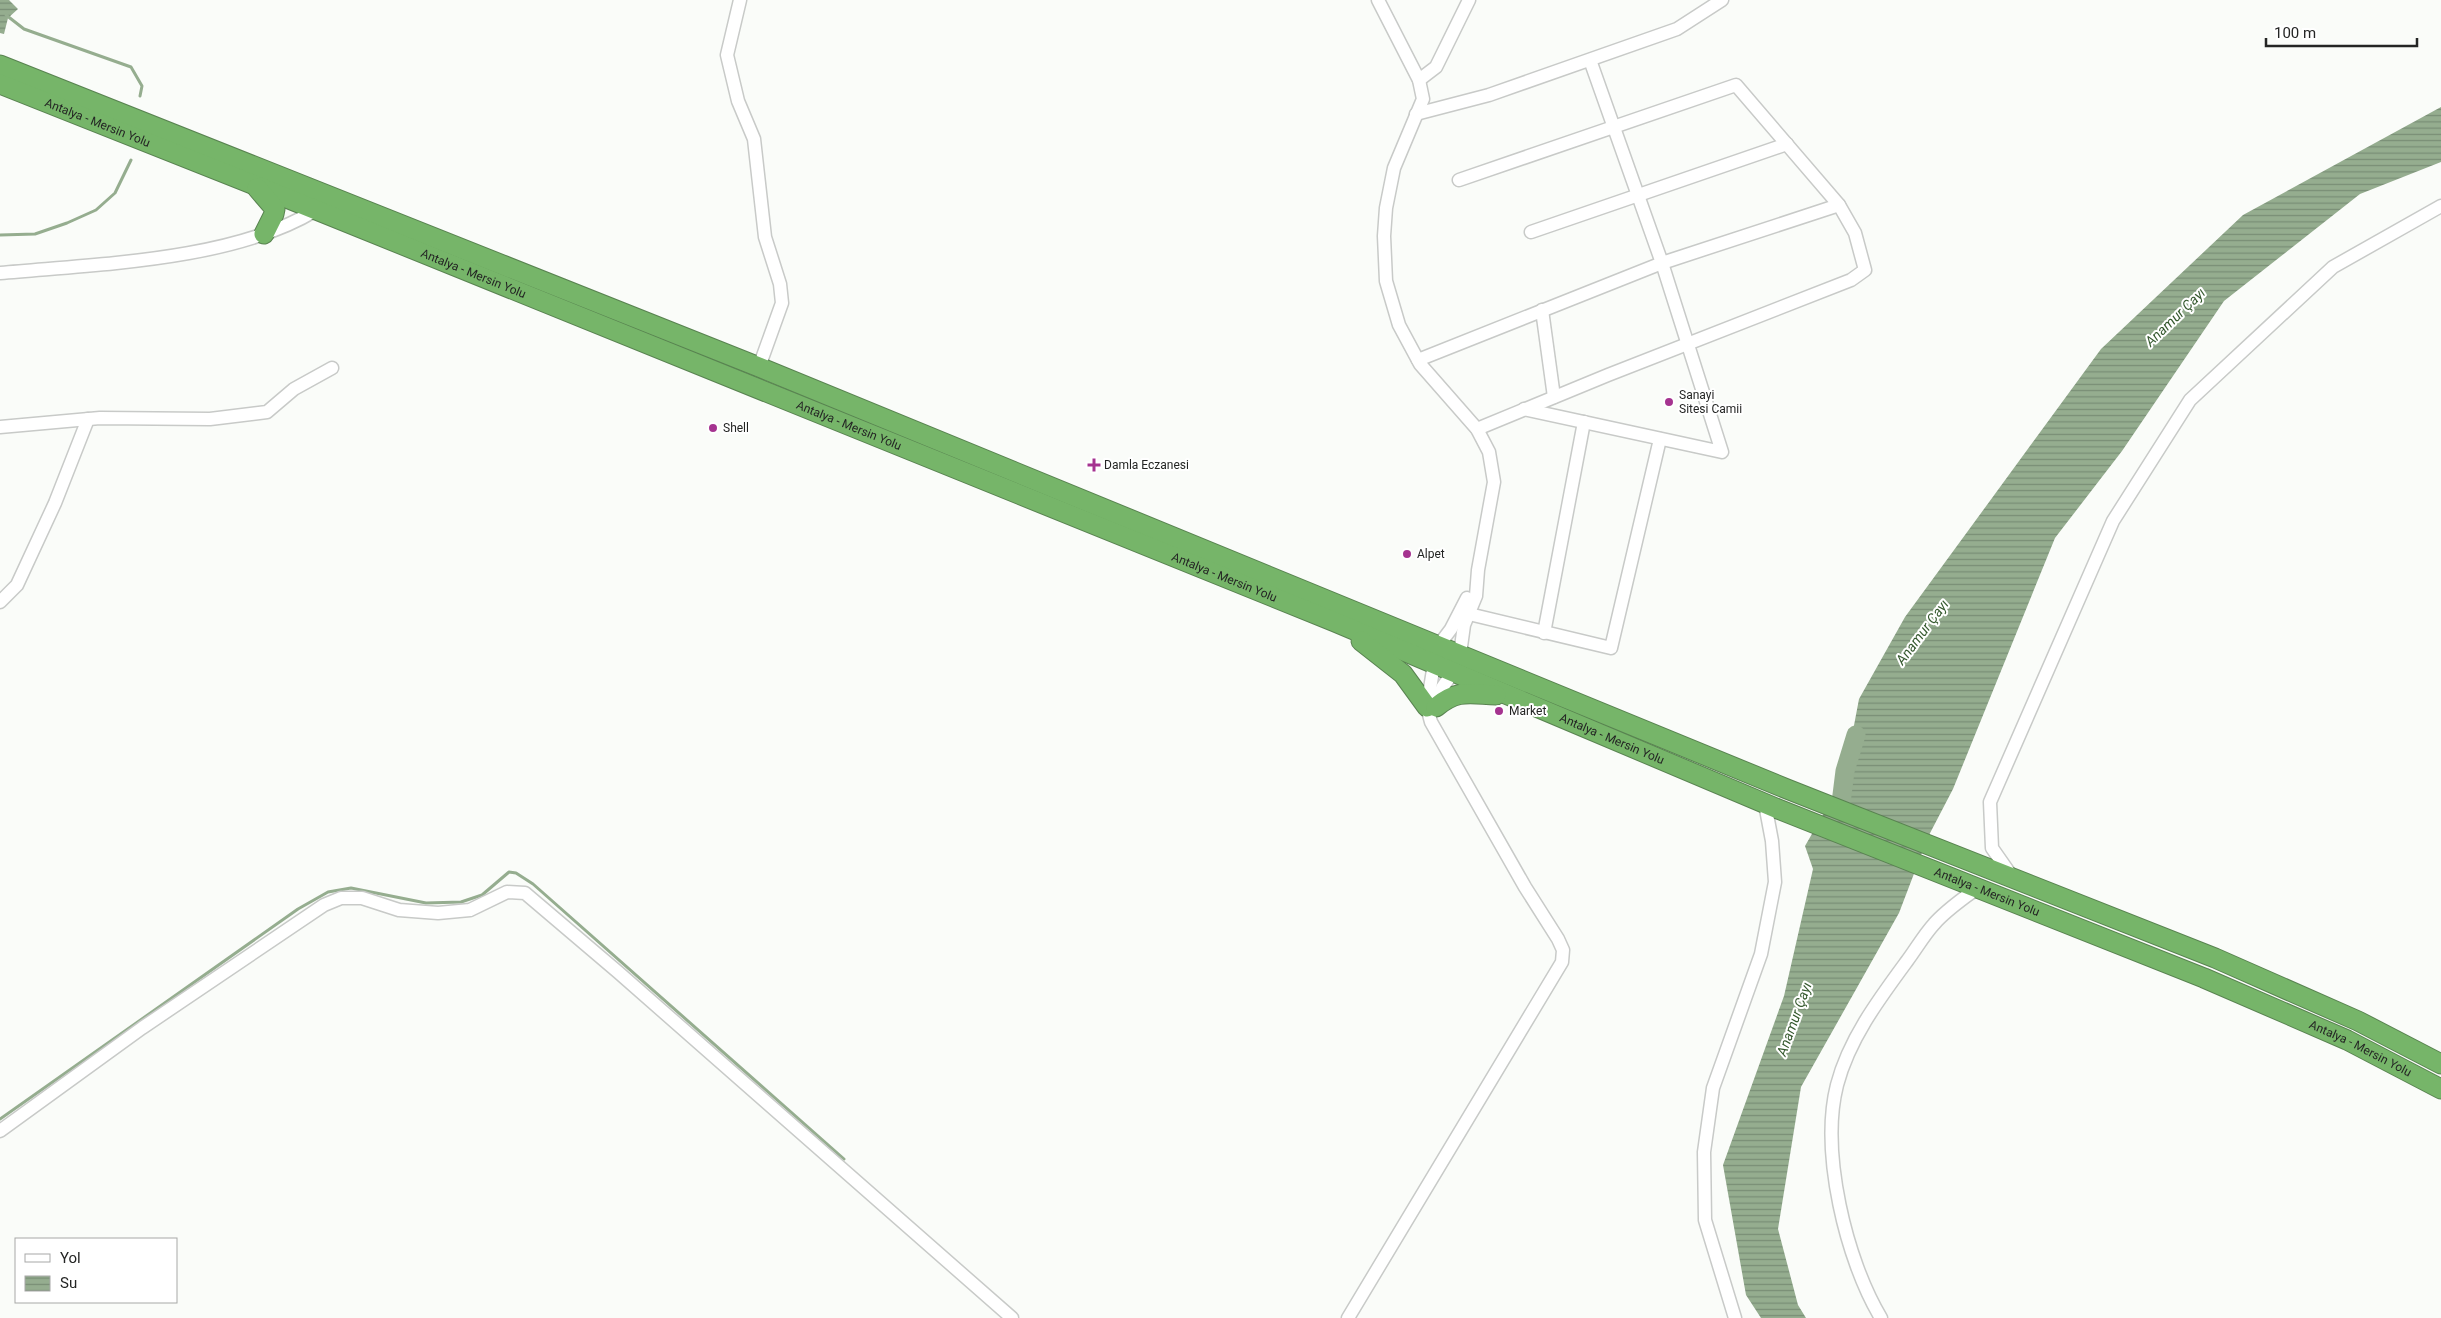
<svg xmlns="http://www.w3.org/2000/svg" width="2441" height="1318" font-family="Roboto,sans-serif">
  <defs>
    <pattern id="water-rules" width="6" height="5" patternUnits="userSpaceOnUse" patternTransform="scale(1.25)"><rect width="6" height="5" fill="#95ad8f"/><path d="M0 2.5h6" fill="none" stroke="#798d75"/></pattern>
  </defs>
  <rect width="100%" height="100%" fill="#fafcf9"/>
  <!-- water -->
  <g fill="url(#water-rules)">
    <polygon points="0,0 9,0 18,9 8,18 4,34 0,33"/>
    <polygon points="2441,107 2441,162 2360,194 2224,301 2122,451 2055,538 1953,789 1928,837 1899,913 1801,1087 1778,1229 1798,1305 1806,1318 1761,1318 1746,1295 1723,1165 1784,996 1813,869 1805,846 1844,778 1859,699 1905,617 2101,349 2243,215"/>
  </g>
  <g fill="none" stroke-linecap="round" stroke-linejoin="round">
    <!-- stream -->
    <g stroke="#95ad8f" stroke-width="3">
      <polyline points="6,15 24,29 131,67 142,86 140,96"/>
      <polyline points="0,235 35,234 67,223 96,210 115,193 131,160"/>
      <polyline points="0,1119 298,909 328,892 351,888 426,903 461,902 482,895 509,872 516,873 533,884 844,1159"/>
    </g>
    <!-- river -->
    <polyline stroke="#95ad8f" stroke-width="19" points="1841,803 1845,771 1856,735"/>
    <!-- minor casing -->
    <g stroke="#c8cac8" stroke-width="15">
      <g id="minor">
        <polyline points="740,0 727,55 738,101 754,139 765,237 780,284 782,303 759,367"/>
        <polyline points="1378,0 1419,80 1423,99 1394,168 1386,208 1384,236 1386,281 1399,325 1420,364 1477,429 1489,452 1494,482 1478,570 1476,596 1464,625 1460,654"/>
        <polyline points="1419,80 1436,67 1469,0"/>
        <polyline points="1416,114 1489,95 1677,29 1722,0"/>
        <polyline points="1459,180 1736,85 1839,205 1855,233 1865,270 1851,280 1608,375 1477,429"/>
        <polyline points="1531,232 1787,144"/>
        <path d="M0,273C96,264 233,261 316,210"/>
        <polyline points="1542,310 1554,397"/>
        <polyline points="1418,360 1662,263 1839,205"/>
        <polyline points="1524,409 1722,452 1662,263 1590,60"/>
        <polyline points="0,427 100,418 210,419 267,412 294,389 332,368"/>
        <polyline points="0,602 17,585 55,503 88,419"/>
        <polyline points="1469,614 1611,648 1660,439"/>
        <polyline points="1544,633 1584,422"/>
        <polyline points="1439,645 1451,629 1467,598"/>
        <polyline points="1436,708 1442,688 1453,672"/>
        <polyline points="2013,878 1992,848 1990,802 2113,521 2190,400 2333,267 2441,206"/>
        <polyline points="0,1131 142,1028 324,905 341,898 362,898 399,910 438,913 470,910 507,892 525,893 618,972 1012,1318"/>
        <polyline points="1348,1318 1562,962 1563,950 1558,939 1525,887 1431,722 1427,707 1434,664"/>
        <polyline points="1735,1318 1705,1220 1704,1152 1713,1088 1761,954 1775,882 1772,841 1765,804"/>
        <path d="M1881,1318C1846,1260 1820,1152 1837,1085C1849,1039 1879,999 1907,961C1916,949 1924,935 1934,924C1946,910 1963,899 1977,888"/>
      </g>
    </g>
    <!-- highway casing -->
    <g stroke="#598351" stroke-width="21">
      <g id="highway">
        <polyline points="0,65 759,367 1787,789 2215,958 2358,1021 2441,1064"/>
        <path id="s1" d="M0,84L252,184L1335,622L1778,809L2204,978L2347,1040L2441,1089"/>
        <polyline points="257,188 275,209 274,214 264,234"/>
        <polyline points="1361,641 1403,674 1427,707"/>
        <path d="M1436,707C1458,689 1469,694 1496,695"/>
      </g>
    </g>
    <!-- minor -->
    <use href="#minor" stroke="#fff" stroke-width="12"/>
    <!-- highway -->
    <use href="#highway" stroke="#76b569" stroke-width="19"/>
  </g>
  <!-- markers -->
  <g fill="#a53390" stroke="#fff" stroke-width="2">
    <circle cx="1669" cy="402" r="5"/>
    <circle cx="713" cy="428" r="5"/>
    <path d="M1091.5 457.5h5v5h5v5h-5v5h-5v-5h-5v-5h5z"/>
    <circle cx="1407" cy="554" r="5"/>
    <circle cx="1499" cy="711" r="5"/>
  </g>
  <g text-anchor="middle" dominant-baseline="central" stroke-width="4" stroke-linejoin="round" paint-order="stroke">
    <!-- street labels -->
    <g font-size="12" fill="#242524" stroke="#fff">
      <text stroke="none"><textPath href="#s1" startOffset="105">Antalya - Mersin Yolu</textPath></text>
      <text stroke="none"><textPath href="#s1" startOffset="510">Antalya - Mersin Yolu</textPath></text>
      <text stroke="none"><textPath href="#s1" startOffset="915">Antalya - Mersin Yolu</textPath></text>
      <text stroke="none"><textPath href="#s1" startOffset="1320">Antalya - Mersin Yolu</textPath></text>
      <text stroke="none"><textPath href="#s1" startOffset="1740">Antalya - Mersin Yolu</textPath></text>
      <text stroke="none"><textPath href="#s1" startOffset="2145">Antalya - Mersin Yolu</textPath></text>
      <text stroke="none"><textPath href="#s1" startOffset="2550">Antalya - Mersin Yolu</textPath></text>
    </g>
    <!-- poi labels -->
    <g font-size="12" fill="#242524" stroke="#fff" text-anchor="start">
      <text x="1679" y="395">Sanayi<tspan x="1679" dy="14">Sitesi Camii</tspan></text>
      <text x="723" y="428">Shell</text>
      <text x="1104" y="465">Damla Eczanesi</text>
      <text x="1417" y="554">Alpet</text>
      <text x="1509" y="711">Market</text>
    </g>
    <!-- water labels -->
    <g font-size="14" font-style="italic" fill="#35592e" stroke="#fff">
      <text transform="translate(2175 317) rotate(-44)">Anamur Çayı</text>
      <text transform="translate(1922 632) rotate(-53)">Anamur Çayı</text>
      <text transform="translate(1794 1019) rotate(-70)">Anamur Çayı</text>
    </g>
  </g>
  <!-- legend -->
  <rect x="15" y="1238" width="162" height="65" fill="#ffffff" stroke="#a7a8a7"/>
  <rect x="25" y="1254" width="25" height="8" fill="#ffffff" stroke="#a7a8a7"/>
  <text x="60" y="1263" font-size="15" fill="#242524">Yol</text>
  <rect x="25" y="1276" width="25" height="15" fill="url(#water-rules)" stroke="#a7a8a7"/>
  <text x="60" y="1288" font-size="15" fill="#242524">Su</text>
  <!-- scale -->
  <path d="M2266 38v8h151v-8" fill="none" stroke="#242524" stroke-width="2.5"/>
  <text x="2274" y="38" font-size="15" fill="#242524" stroke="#ffffff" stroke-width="4" paint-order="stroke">100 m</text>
</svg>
